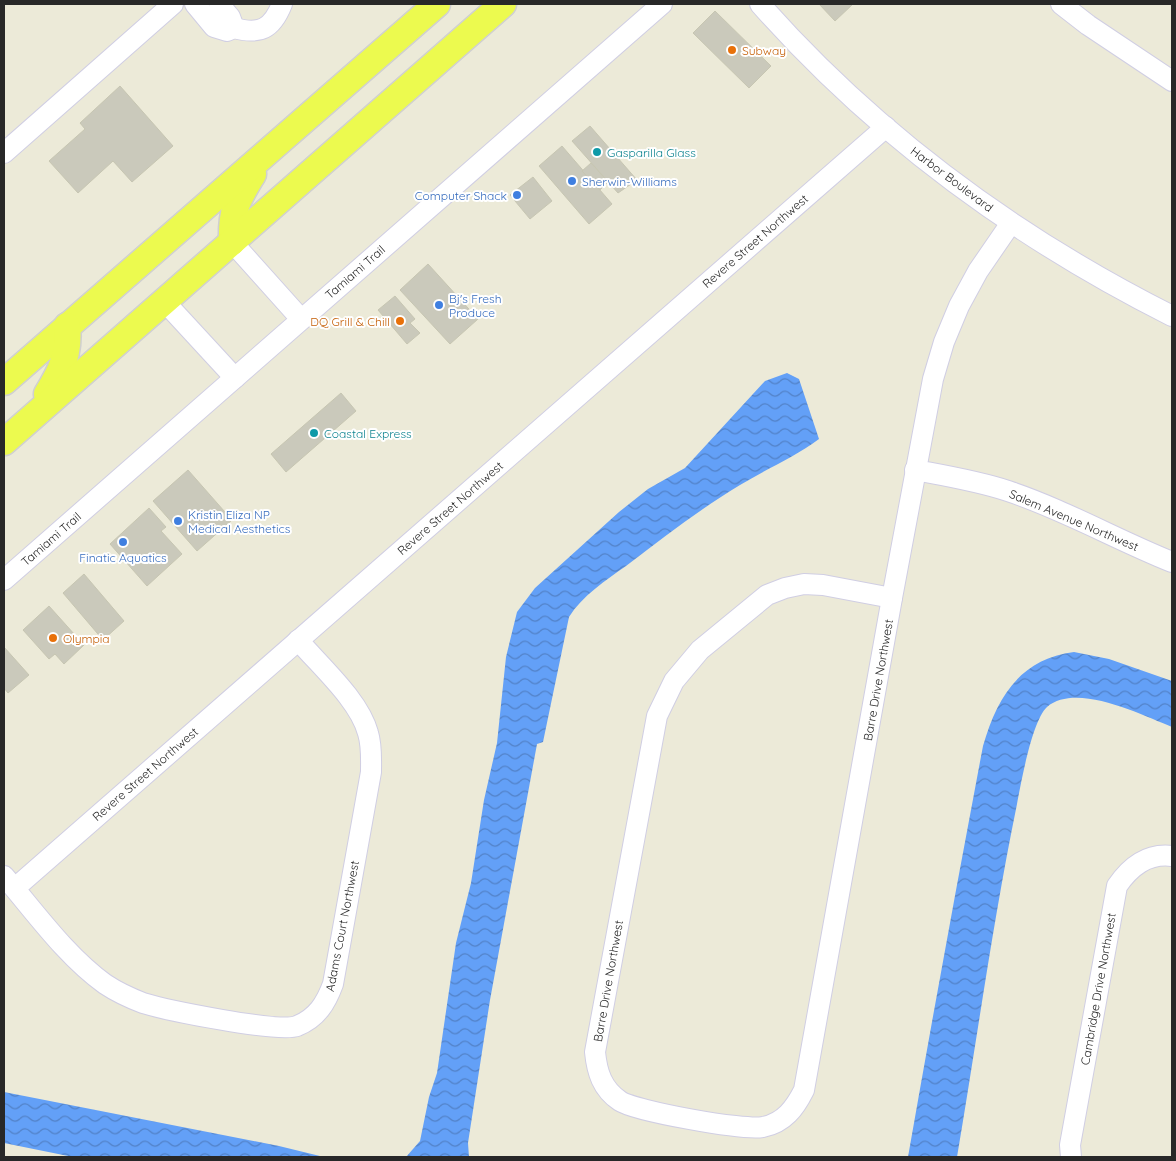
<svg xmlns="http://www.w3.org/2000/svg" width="1176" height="1161" font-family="Quicksand,sans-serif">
  <defs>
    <pattern id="water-waves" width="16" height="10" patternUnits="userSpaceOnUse" patternTransform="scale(1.25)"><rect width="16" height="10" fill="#63a0f7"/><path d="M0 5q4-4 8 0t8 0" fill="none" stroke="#5282c8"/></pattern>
  </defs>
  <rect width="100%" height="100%" fill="#ecead8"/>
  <!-- water -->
  <g fill="url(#water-waves)">
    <path d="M787,373L799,379L819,439C795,457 766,469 740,485C700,509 663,538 626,566C606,580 582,596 569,617L543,742L537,744L490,1000L468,1143L469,1157H406L420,1141L429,1097L437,1073L456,943L471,883L484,800L497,743L506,657L517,612L535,588L619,512L648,489L685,468L765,381Z"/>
    <path d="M1074,652L1109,659L1172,681V727C1141,715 1077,682 1047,707C1032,721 1021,783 1017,804C993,921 977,1039 957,1157H908C932,1020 957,883 983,746C997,697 1020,659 1074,652Z"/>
    <polygon points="4,1092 279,1146 324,1157 73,1157 4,1143"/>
  </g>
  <!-- building -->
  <g fill="#cac9bb" stroke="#c7c6b2">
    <polygon points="819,4 853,4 835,21"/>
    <polygon points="715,11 771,66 749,88 693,33"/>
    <polygon points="120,86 173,146 132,182 113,161 78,193 49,161 85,129 80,123"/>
    <polygon points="590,126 637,180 618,193 572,141"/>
    <polygon points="562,146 612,204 589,224 539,166"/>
    <polygon points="591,163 608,182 600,190 582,171"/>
    <polygon points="533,177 552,201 530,219 510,195"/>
    <polygon points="428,264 478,319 450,344 400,290"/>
    <polygon points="395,296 415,319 410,323 420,333 407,344 378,310"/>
    <polygon points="341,393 356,411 286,472 271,454"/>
    <polygon points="188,470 232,520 197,551 153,501"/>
    <polygon points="149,508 166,527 161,531 182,554 147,586 110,544"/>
    <polygon points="84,574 124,621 103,640 63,593"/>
    <polygon points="49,606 84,645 64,664 55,654 49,659 23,630"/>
    <polygon points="4,647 29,675 8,693 4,688"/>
  </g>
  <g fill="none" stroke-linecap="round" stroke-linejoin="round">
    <!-- minor casing -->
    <g stroke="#d0cee3" stroke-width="22">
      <g id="minor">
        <path d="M195,4L214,27L227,31L234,28C260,35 272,29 282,4"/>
        <polyline points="219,4 230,17 234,28"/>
        <path d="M760,4C875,134 1017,238 1172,316"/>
        <polyline points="1061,4 1088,25 1172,81"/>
        <polyline points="4,153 173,4"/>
        <polyline points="232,242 301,319"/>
        <polyline points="164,301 235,378"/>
        <path d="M915,470C947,476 978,481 1008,491C1065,510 1117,540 1172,562"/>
        <polyline points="4,580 662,4"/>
        <path d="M804,584L823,585L892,598L804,1090C795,1108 784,1123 763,1127C745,1131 635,1111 620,1101C602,1089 597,1072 595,1052L657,716L674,681L700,650L767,595L785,588Z"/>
        <polyline points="892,598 933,379 944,342 959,306 978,271 1011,223"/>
        <path d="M4,876C35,912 66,956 105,984C117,992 130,998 143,1003C166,1010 278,1033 297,1026C317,1018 326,1003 333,984L371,772C371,759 372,746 368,733C359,700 321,667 298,640"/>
        <polyline points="15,888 886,127"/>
        <path d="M1071,1157L1070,1145L1117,886C1130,867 1147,853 1172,856"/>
      </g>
    </g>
    <!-- major casing -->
    <g stroke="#d0d0d0" stroke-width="29">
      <g id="major">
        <path d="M232,242C231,209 237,201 253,174"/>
        <polyline points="4,382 437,4"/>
        <path d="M47,394C61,371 70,354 67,326"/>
        <polyline points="4,442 503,4"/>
      </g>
    </g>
    <!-- minor -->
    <use href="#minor" stroke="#fff" stroke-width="20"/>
    <!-- major -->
    <use href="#major" stroke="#ecfa4f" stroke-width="26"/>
  </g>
  <!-- markers -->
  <g fill="#e8710a" stroke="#fff" stroke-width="2">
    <circle cx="732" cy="50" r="5"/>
    <circle cx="400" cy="321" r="5"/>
    <circle cx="53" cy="638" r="5"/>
  </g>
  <g fill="#0f9aa8" stroke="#fff" stroke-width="2">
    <circle cx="597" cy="152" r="5"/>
    <circle cx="314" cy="433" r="5"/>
  </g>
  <g fill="#3f7fe0" stroke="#fff" stroke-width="2">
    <circle cx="572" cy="181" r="5"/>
    <circle cx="517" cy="195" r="5"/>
    <circle cx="439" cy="305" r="5"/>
    <circle cx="178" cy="521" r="5"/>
    <circle cx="123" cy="542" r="5"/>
  </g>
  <g text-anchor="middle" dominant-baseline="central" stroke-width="4" stroke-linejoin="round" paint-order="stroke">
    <!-- food labels -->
    <g font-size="12" fill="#c56008" stroke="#fff" text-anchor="start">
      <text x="742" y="50">Subway</text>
      <text x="390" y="321" text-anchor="end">DQ Grill &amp; Chill</text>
      <text x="63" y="638">Olympia</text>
    </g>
    <!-- culture labels -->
    <g font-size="12" fill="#0d838f" stroke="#fff" text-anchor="start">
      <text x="607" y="152">Gasparilla Glass</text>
      <text x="324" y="433">Coastal Express</text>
    </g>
    <!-- street labels -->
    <g font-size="12" fill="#282828" stroke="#fff">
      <text transform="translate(952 179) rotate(37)">Harbor Boulevard</text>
      <text transform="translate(755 241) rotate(-41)">Revere Street Northwest</text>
      <text transform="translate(355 272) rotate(-41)">Tamiami Trail</text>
      <text transform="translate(450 508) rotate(-41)">Revere Street Northwest</text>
      <text transform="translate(1074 520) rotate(23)">Salem Avenue Northwest</text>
      <text transform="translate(51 539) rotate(-41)">Tamiami Trail</text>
      <text transform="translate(878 680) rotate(-80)">Barre Drive Northwest</text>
      <text transform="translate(145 774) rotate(-41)">Revere Street Northwest</text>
      <text transform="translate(342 926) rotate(-79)">Adams Court Northwest</text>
      <text transform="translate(608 981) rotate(-80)">Barre Drive Northwest</text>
      <text transform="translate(1098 989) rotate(-80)">Cambridge Drive Northwest</text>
    </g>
    <!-- shop labels -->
    <g font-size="12" fill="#366cbe" stroke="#fff" text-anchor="start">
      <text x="582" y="181">Sherwin-Williams</text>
      <text x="507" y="195" text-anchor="end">Computer Shack</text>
      <text x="449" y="298">Bj's Fresh<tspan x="449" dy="14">Produce</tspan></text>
      <text x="188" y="514">Kristin Eliza NP<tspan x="188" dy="14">Medical Aesthetics</tspan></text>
      <text x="123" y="557" text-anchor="middle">Finatic Aquatics</text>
    </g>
  </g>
  <!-- border -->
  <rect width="1176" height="1161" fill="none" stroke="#282828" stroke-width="10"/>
</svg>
